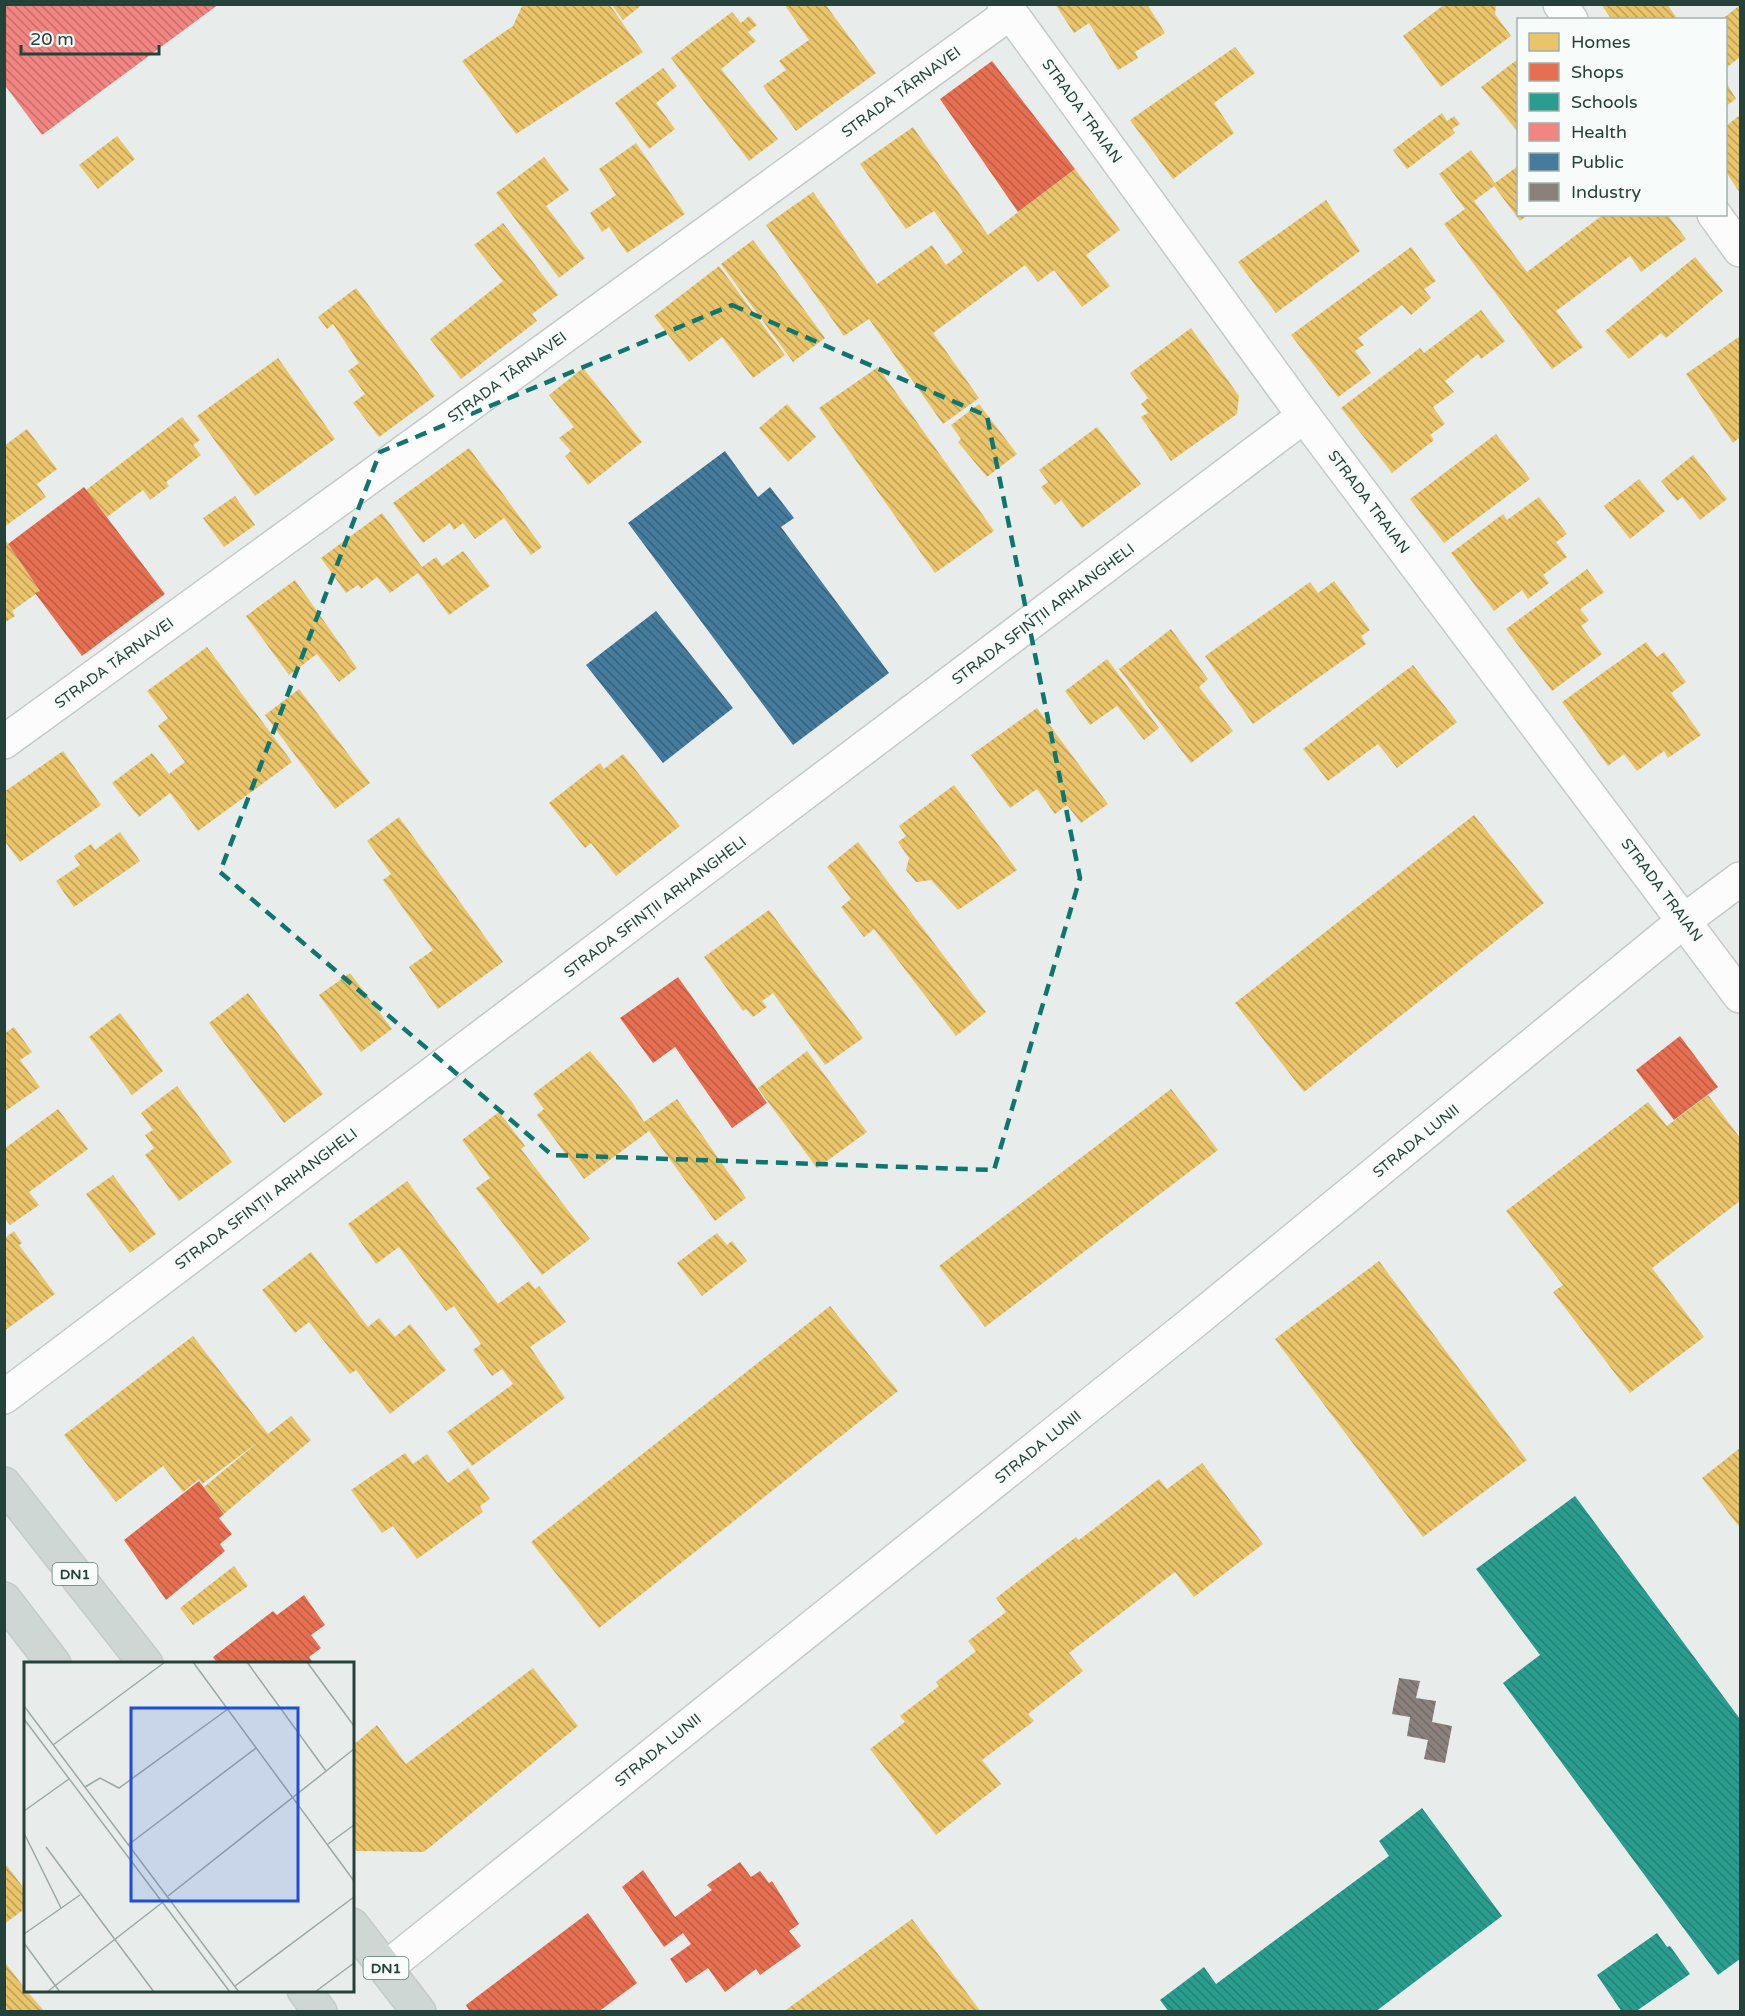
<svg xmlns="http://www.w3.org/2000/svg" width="1745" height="2016" font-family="'Varela Round',sans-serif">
  <defs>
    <pattern id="homes-back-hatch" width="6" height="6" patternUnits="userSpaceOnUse" patternTransform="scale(1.5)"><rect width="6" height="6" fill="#e9c46a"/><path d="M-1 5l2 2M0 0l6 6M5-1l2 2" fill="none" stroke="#bda158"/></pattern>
    <pattern id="shops-back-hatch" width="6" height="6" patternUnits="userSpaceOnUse" patternTransform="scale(1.5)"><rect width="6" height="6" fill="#e76f51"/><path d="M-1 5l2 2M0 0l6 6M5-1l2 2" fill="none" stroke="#bb5d44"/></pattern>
    <pattern id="schools-back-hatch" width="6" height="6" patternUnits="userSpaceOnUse" patternTransform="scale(1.5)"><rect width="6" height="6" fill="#2a9d8f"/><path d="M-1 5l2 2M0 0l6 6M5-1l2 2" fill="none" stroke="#248276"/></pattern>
    <pattern id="health-back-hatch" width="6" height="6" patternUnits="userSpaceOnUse" patternTransform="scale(1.5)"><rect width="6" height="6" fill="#f28482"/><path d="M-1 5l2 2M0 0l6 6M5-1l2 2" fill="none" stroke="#c46e6b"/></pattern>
    <pattern id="public-back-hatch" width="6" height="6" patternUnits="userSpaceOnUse" patternTransform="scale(1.5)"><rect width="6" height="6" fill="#457b9d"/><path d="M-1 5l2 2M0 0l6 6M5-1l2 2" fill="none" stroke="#36617a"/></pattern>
    <pattern id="industry-back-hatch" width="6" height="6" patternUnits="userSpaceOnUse" patternTransform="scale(1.5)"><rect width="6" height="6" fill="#8a817c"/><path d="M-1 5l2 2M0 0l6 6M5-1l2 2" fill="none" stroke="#716b67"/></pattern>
  </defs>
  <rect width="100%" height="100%" fill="#e8edeb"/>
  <!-- homes -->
  <g fill="url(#homes-back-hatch)">
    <polygon points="523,4 609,4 643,52 516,134 462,61 513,26"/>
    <polygon points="611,4 643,4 623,20"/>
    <polygon points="784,4 825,4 876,73 796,131 763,86 786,70 779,61 809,40"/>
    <polygon points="1055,4 1147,4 1165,33 1135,52 1138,58 1118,70 1089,23 1074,33"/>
    <polygon points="1445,4 1496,4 1495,14 1511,36 1441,87 1403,36"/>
    <polygon points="1601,4 1667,4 1678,20 1612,20"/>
    <polygon points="1740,5 1740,57 1726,68 1726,20 1721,20"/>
    <polygon points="732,12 741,23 749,16 757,25 748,32 756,41 721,69 778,139 749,161 671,58"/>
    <polygon points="1235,47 1255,73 1214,103 1234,133 1173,179 1130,120"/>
    <polygon points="1518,59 1518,132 1481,87"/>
    <polygon points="663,68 677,86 656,103 675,129 649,149 615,103"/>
    <polygon points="1726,82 1736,99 1726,106"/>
    <polygon points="1442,113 1447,121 1454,116 1460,124 1452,129 1455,133 1407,169 1393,150"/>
    <polygon points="1740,115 1740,193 1726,172 1726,126"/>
    <polygon points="913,127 988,235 1075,169 1120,230 1086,255 1110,286 1082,307 1054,270 1038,282 1025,265 933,333 979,398 943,424 869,319 844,336 766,225 813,192 877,284 932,245 946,265 963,252 934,211 906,229 860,164"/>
    <polygon points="117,136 135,159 98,189 79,165"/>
    <polygon points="636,143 685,214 627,253 609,227 602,232 590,213 616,195 599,169"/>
    <polygon points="1471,150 1495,183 1518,166 1518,214 1529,214 1520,221 1494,186 1474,201 1527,272 1604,214 1667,214 1686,239 1641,272 1630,256 1556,311 1583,347 1552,369 1444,224 1465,209 1439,174"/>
    <polygon points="544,157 569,190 546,206 585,258 559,278 496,193"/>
    <polygon points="1326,200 1360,251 1276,313 1238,262"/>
    <polygon points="503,223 558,295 532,314 537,321 461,379 430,339 503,281 474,245"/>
    <polygon points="753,240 825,338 793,362 721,264"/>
    <polygon points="1411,247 1436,281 1424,289 1431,298 1411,315 1402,305 1358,338 1364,345 1355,351 1371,373 1338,397 1291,335"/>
    <polygon points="1695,257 1723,291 1666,338 1661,333 1629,359 1605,331"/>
    <polygon points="719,266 785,355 753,378 722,337 689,362 654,316"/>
    <polygon points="356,288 435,396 379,437 353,403 365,394 348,371 359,363 333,324 327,329 318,317"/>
    <polygon points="1481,310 1505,341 1481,359 1478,354 1445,381 1454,392 1433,407 1445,424 1430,435 1434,440 1392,473 1341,408 1420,348 1424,353"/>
    <polygon points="1191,328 1239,396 1237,414 1171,461 1141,417 1148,413 1141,404 1148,398 1130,373"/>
    <polygon points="1740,336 1740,437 1733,443 1686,374"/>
    <polygon points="278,358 335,439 255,496 197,416"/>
    <polygon points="878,367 994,531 935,573 819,408"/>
    <polygon points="583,368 642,442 588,485 565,456 571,451 559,438 574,427 549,395"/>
    <polygon points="787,404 816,437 788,462 759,428"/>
    <polygon points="979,404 1017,454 987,477 958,442 961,439 951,425"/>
    <polygon points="182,417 200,440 193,445 201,455 166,482 169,486 150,500 143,490 107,517 86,490"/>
    <polygon points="1097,427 1141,484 1082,528 1061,500 1055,505 1041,487 1048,482 1039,470"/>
    <polygon points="27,429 57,469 37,484 46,497 4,527 4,446"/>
    <polygon points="1496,434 1530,479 1444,543 1410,499"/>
    <polygon points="469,448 542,547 531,555 504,518 475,539 463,523 454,530 450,523 423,543 393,503"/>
    <polygon points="1693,455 1727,499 1700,520 1682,497 1677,501 1661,481"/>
    <polygon points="1639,479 1665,511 1630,539 1604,506"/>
    <polygon points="235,496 255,525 224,547 203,518"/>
    <polygon points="1539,497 1567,534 1556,542 1567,557 1543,575 1549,583 1528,599 1522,590 1494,611 1451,553 1503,514 1507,520"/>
    <polygon points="382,513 422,567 436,557 442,566 463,551 490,586 449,615 418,573 390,593 377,577 361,589 358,585 346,593 321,558"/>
    <polygon points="6,541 40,591 12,611 15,616 4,623"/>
    <polygon points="1587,569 1604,592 1580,609 1589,620 1581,626 1602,654 1552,691 1506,629"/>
    <polygon points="295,580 357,668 339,682 317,654 289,675 246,616"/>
    <polygon points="1334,581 1370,630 1361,636 1366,644 1253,724 1205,656 1310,582 1318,593"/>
    <polygon points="1171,629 1208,679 1199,687 1233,731 1191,763 1119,669"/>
    <polygon points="1646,642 1657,657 1664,652 1686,682 1671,693 1701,735 1668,758 1664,751 1637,771 1624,754 1608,766 1562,702"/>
    <polygon points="207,647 292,762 198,831 170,793 139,817 112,783 152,753 169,774 185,762 158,726 168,718 147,691"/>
    <polygon points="1107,659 1159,728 1144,740 1117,706 1090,725 1065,691"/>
    <polygon points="1413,665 1457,722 1397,768 1378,744 1328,781 1303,749"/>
    <polygon points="299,689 370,783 335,809 265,715"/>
    <polygon points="1037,708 1108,804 1081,823 1067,805 1055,814 1037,789 1010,808 971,755"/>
    <polygon points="63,751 101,805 20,862 4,840 4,792"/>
    <polygon points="623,754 680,826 616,876 591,843 585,848 549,803 600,763 604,769"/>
    <polygon points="954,785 1017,870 958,910 931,880 916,882 906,870 909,858 898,842 906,836 899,826"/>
    <polygon points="1474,815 1544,903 1304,1092 1235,1003"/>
    <polygon points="399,817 503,962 438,1009 409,967 433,950 383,880 391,874 367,841"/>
    <polygon points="120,832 140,861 74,907 56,881 80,865 74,856 91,844 95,850"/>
    <polygon points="858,842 986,1012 956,1036 874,929 864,937 841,907 851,899 827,867"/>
    <polygon points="769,910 863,1038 825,1065 773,993 762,1001 767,1007 753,1017 746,1009 743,1011 704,957"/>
    <polygon points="350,973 392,1029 361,1052 319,995"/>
    <polygon points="248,993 323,1094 284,1123 209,1023"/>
    <polygon points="120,1013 163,1071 132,1095 89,1037"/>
    <polygon points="14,1027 32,1052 20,1060 40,1087 4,1112 4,1034"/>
    <polygon points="590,1051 632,1102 644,1122 677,1099 746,1198 715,1221 649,1131 584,1179 537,1115 544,1109 533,1094"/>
    <polygon points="807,1051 867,1132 817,1168 758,1088"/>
    <polygon points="177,1086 232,1162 179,1201 145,1155 154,1148 145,1135 153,1130 141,1113"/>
    <polygon points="1171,1089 1218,1150 985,1327 939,1266"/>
    <polygon points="1708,1095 1740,1138 1740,1201 1652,1268 1704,1337 1630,1393 1553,1292 1563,1285 1506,1211 1648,1102 1667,1126"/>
    <polygon points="58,1109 88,1149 29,1192 39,1205 10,1225 4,1217 4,1149"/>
    <polygon points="499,1112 525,1146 521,1149 590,1239 542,1275 476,1188 490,1178 462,1140"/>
    <polygon points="113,1175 156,1234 130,1253 86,1194"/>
    <polygon points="407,1181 498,1304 529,1281 535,1289 539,1286 566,1322 530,1347 565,1398 472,1466 447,1432 513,1384 502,1369 492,1376 473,1350 481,1344 454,1306 446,1311 399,1247 376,1264 348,1224"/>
    <polygon points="14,1231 22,1243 19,1245 55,1294 4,1331 4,1239"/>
    <polygon points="717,1233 727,1245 732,1241 747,1261 702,1296 677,1263"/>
    <polygon points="311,1252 368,1327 379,1318 395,1337 410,1324 446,1370 390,1414 356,1370 350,1374 309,1322 295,1333 262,1290"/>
    <polygon points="1379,1261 1527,1460 1423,1537 1275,1339"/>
    <polygon points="830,1306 898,1391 599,1628 531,1542"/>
    <polygon points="193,1336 268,1434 291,1416 311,1440 224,1514 204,1487 258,1442 202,1484 199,1479 183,1492 163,1466 116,1502 64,1435"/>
    <polygon points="1740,1448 1740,1528 1702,1478"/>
    <polygon points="405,1453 413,1464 427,1454 448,1483 468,1468 490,1499 480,1506 483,1512 417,1559 393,1526 382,1533 351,1490"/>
    <polygon points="1202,1463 1263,1544 1194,1597 1175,1572 1069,1653 1083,1671 1028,1714 1034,1721 982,1760 1001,1784 936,1835 870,1749 905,1722 900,1716 939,1686 936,1682 976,1651 968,1641 1006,1612 996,1598 1076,1537 1079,1540 1159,1479 1167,1489"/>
    <polygon points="234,1566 248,1586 193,1625 180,1608"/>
    <polygon points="533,1668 578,1726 424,1852 357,1851 352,1845 352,1746 377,1725 406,1764"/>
    <polygon points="4,1862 26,1891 26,1908 4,1924"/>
    <polygon points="912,1919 981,2012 783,2012"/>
    <polygon points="4,1961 26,1990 45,2012 4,2012"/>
  </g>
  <!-- shops -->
  <g fill="url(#shops-back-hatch)">
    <polygon points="992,61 1075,169 1018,212 940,99"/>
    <polygon points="84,487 165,594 82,656 35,593 40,591 8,544"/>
    <polygon points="678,977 767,1103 732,1128 675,1047 653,1063 620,1018"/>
    <polygon points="1680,1036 1718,1087 1674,1120 1636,1070"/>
    <polygon points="199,1481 224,1514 219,1518 232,1534 220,1544 225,1551 166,1600 124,1540"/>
    <polygon points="304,1595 325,1625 311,1635 321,1648 309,1657 314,1664 218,1664 213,1657 273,1611 277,1615"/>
    <polygon points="740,1862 751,1877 760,1871 769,1883 772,1881 799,1924 789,1931 801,1946 760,1975 756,1969 725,1992 708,1968 686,1983 670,1959 691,1944 683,1933 664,1947 622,1887 643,1870 675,1917 712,1890 707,1885"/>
    <polygon points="588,1913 637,1983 598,2012 470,2012 466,2005"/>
  </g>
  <!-- schools -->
  <g fill="url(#schools-back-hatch)">
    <polygon points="1575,1496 1740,1719 1740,1959 1718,1975 1503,1683 1540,1655 1476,1569"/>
    <polygon points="1422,1808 1502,1916 1375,2012 1169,2012 1160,2000 1204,1967 1216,1984 1389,1856 1379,1841"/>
    <polygon points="1657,1933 1667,1947 1670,1946 1690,1974 1635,2012 1622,2012 1597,1975"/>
  </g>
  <!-- health -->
  <polygon fill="url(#health-back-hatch)" points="4,4 219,4 42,135 4,84"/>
  <!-- public -->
  <g fill="url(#public-back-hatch)">
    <polygon points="725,451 758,497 770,487 794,518 781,527 889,673 793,745 628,523"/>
    <polygon points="656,611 733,708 663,763 586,665"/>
  </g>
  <!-- industry -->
  <polygon fill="url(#industry-back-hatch)" points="1399,1678 1420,1681 1416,1698 1436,1701 1432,1722 1452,1726 1445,1763 1424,1759 1428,1740 1407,1736 1410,1717 1392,1714"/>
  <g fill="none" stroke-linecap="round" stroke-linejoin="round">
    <!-- minor casing -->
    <g stroke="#c5cac8" stroke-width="36">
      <g id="minor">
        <polyline points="1004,4 1304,416 1740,996"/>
        <polyline points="1560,4 1571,20"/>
        <polyline points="1714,214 1740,250"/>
        <polyline points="4,742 1010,13"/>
        <polyline points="4,1397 1304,416"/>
        <polyline points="386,1968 1191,1324 1685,920 1740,879"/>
      </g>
    </g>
    <!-- primary casing -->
    <g stroke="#c3ccc9" stroke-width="36">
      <g id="primary">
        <polyline points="4,1484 146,1664"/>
        <polyline points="4,1599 54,1664"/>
        <polyline points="352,1925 419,2012"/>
        <polyline points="304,1990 320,2012"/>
      </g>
    </g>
    <!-- minor -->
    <use href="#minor" stroke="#fcfcfc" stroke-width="33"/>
    <!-- primary -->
    <use href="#primary" stroke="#cfd7d5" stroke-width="33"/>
  </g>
  <!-- marked area -->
  <path fill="none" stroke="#0f766e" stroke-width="4.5" stroke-dasharray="12 8" stroke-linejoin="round" d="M732,305L987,416L1080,878L994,1170L552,1155L220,872L380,452Z"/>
  <g text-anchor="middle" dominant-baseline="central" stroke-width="6" stroke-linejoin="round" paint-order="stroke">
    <!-- shield labels -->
    <g fill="#f7fbf9" stroke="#637a73" stroke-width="1.5">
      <rect x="52.5" y="1563" width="45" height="22" rx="4.5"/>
      <rect x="363.5" y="1957" width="45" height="22" rx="4.5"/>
    </g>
    <g font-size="14" font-weight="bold" fill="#24423a">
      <text x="75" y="1574">DN1</text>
      <text x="386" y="1968">DN1</text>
    </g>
    <!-- street labels -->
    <g font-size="15" fill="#24423a" stroke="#f7fbf9">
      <text transform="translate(901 92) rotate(-36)">STRADA TÂRNAVEI</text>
      <text transform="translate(1082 111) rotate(54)">STRADA TRAIAN</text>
      <text transform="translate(507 377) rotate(-36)">STRADA TÂRNAVEI</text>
      <text transform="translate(1369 502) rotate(53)">STRADA TRAIAN</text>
      <text transform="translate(1043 614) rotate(-37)">STRADA SFINȚII ARHANGHELI</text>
      <text transform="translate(114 663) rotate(-36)">STRADA TÂRNAVEI</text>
      <text transform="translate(1662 890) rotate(53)">STRADA TRAIAN</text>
      <text transform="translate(655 907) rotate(-37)">STRADA SFINȚII ARHANGHELI</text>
      <text transform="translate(1416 1141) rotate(-39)">STRADA LUNII</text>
      <text transform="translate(266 1199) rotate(-37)">STRADA SFINȚII ARHANGHELI</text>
      <text transform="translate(1038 1447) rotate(-39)">STRADA LUNII</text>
      <text transform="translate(658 1750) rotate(-39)">STRADA LUNII</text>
    </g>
  </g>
  <!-- overview -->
  <g transform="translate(24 1662)">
    <rect width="330" height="330" fill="#e8edeb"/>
    <path fill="none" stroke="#9aa9a4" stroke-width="1.5" d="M169,0L330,219M223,0L302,109M283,0L330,64M0,44L215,330M0,57L206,330M29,83L141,0M61,125L76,116L95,126L204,47M0,149L45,117M0,171L37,246M304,182L330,163M104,183L232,86M22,185L130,330M144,234L330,87M0,272L56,233M0,281L36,330M211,324L330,235M23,330L139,240M291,330L330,301"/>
    <path fill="#1d4ed8" fill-opacity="0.15" stroke="#1d4ed8" stroke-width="3" d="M107,46H274V239H107Z"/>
    <rect width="330" height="330" fill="none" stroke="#24423a" stroke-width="3"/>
  </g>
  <!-- border -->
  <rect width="1745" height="2016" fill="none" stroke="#24423a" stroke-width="12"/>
  <!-- legend -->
  <rect x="1517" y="18" width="210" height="198" fill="#f7fbf9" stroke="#a3b1ad" stroke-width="1.5"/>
  <rect x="1529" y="33" width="30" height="18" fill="#e9c46a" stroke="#a3b1ad" stroke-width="1.5"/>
  <text x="1571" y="48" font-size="18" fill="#24423a">Homes</text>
  <rect x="1529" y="63" width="30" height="18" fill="#e76f51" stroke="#a3b1ad" stroke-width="1.5"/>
  <text x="1571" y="78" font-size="18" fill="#24423a">Shops</text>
  <rect x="1529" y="93" width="30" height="18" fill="#2a9d8f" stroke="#a3b1ad" stroke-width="1.5"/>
  <text x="1571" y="108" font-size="18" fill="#24423a">Schools</text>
  <rect x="1529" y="123" width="30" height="18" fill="#f28482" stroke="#a3b1ad" stroke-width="1.5"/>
  <text x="1571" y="138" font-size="18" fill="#24423a">Health</text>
  <rect x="1529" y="153" width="30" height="18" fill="#457b9d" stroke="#a3b1ad" stroke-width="1.5"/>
  <text x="1571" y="168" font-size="18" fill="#24423a">Public</text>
  <rect x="1529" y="183" width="30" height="18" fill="#8a817c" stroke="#a3b1ad" stroke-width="1.5"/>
  <text x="1571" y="198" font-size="18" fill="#24423a">Industry</text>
  <!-- scale -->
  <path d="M21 45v9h138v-9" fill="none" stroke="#24423a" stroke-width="3"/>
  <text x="30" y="45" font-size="18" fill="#24423a" stroke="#f7fbf9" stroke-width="4.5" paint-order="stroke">20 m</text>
</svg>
